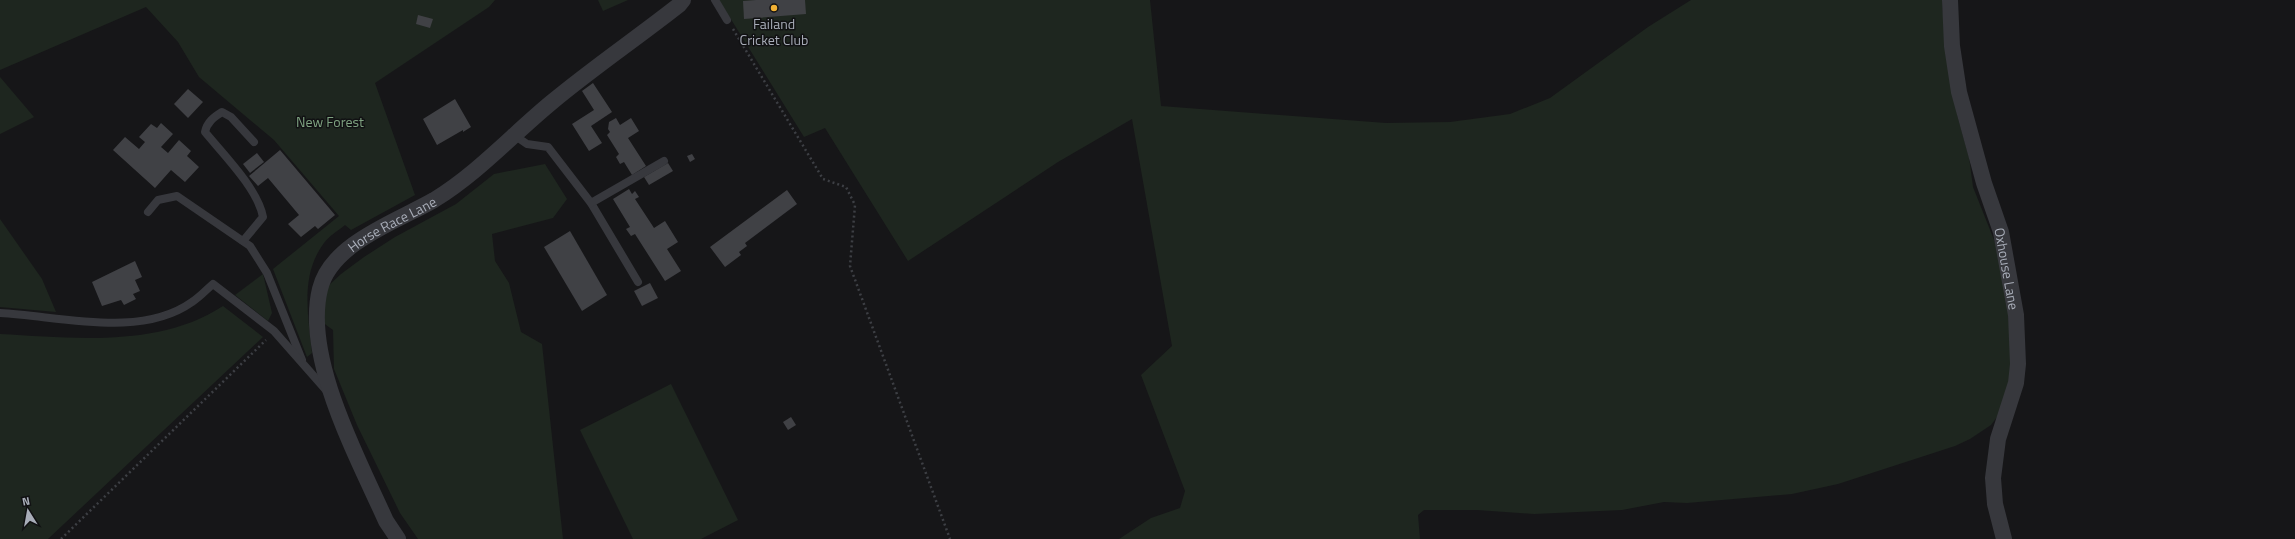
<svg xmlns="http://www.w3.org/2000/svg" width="2295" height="539" font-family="'Titillium Web',sans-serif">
  <rect width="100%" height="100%" fill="#161618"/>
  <!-- green -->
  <g fill="#1e261f">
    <path d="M0,0H495L489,7L375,83L415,195L351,230L345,225C339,230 329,236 324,243C300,275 308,315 312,353L307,357L273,269L339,216L274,140L199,77L178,42L146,7L0,70Z"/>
    <polygon points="598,0 628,0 603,11"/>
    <polygon points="719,0 1150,0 1161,106 1386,123 1450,122 1510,114 1550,98 1648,27 1691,0 1942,0 1946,57 1958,118 1969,157 1973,187 1996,245 2005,279 2013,369 2000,413 1991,425 1970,439 1955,446 1838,484 1792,494 1687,503 1664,502 1622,510 1534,514 1477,510 1424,510 1418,515 1420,539 1119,539 1151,518 1180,508 1185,491 1141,375 1172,346 1132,119 1058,162 908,261 825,128 804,137"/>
    <polygon points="0,77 34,117 0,134"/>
    <polygon points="545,164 567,199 553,218 492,234 495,261 509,283 521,332 542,344 563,539 418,539 400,513 357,425 334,369 333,330 322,322 327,287 341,274 364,257 395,237 456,204 494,174"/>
    <polygon points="0,219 42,279 56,312 0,307"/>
    <polygon points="263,274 272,313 268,321 235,295"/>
    <path d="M223,306L263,337L48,539H0V334C73,338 159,348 223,306Z"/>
    <polygon points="671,384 738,520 701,539 633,539 580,430"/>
  </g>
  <!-- building -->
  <g fill="#404145">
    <polygon points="756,0 805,0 806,14 744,19 743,1"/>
    <polygon points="418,15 433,19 430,28 416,24"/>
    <polygon points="593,83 612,112 591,126 602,143 589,151 572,124 594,110 582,91"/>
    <polygon points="188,89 203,102 188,118 174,104"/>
    <polygon points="455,99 471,127 463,132 463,130 437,145 423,119"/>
    <polygon points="616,118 620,125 631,118 639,131 628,138 646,166 632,175 624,162 620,164 616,157 619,154 607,135 610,132 608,129 609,122"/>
    <polygon points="161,123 173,134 161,147 168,153 179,140 191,151 187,156 199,167 185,182 171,170 155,188 113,150 125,137 139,149 145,142 139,137 151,124 157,128"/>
    <polygon points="280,150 335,215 318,229 315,226 301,237 288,224 299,215 268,178 258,186 249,176"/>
    <polygon points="257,153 264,162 250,173 243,164"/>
    <polygon points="692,154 695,159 690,162 687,156"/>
    <polygon points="668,163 673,171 649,185 644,177"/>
    <polygon points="629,189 632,194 635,191 639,197 635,199 654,228 665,221 678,242 667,249 681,271 665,281 635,234 631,236 626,229 630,227 613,199"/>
    <polygon points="787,190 797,204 745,243 747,246 739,252 741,255 725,267 710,247"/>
    <polygon points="570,231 607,295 582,311 544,247"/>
    <polygon points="135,261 142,277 135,280 140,291 133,294 136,299 124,305 121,300 102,306 92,282"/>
    <polygon points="650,283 658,298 642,306 634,291"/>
    <polygon points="791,417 796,425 788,430 783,422"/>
  </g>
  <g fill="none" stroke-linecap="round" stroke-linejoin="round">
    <!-- path -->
    <g stroke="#3d3f44" stroke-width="2.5" stroke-dasharray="2 3" stroke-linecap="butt">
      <polyline points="733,29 823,179 846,187 855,205 850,266 950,539"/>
      <polyline points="61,539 266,340"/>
    </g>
    <!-- service -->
    <g stroke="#37383d" stroke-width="8">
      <polyline points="715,0 727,20"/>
      <polyline points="514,135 527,144 548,147 591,203 638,282"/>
      <polyline points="591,203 664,161"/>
      <polyline points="148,212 158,200 177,196 250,246 267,273 302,360"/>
      <path d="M243,241L263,217C258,189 223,154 205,132C207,122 214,117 222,112L231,117L254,142"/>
      <path d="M0,313C60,316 140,339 192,302C200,297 206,290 213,284L274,331L326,390"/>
    </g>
    <!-- minor -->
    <g stroke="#37383d" stroke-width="16">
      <path id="s1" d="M1950,0L1952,46L1959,92L1984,183L2001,232L2016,315L2018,364L2016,383L1998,439L1993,478L1995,504L2004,539"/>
      <path id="s2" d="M398,539L386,521C358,458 303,358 320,289C331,243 398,221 434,200C478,173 513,134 552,102C593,68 637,38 679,5L683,0"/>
    </g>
  </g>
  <!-- markers -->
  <circle fill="#f2b134" stroke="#111113" stroke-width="1.5" cx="774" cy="8" r="4"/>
  <g text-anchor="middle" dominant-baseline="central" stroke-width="3" stroke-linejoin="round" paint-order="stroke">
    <!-- poi labels -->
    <g font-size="14" fill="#a8adb8" stroke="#111113">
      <text x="774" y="23">Failand<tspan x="774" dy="16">Cricket Club</tspan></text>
    </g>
    <!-- park labels -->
    <g font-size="14" fill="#7fa381" stroke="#111113">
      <text x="330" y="121">New Forest</text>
    </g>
    <!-- street labels -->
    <g font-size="14" fill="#a8adb8" stroke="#111113">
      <text stroke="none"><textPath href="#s2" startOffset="367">Horse Race Lane</textPath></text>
      <text stroke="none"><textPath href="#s1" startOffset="276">Oxhouse Lane</textPath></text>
    </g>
  </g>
  <!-- north arrow -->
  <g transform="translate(28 511) rotate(349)" stroke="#111113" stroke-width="3" paint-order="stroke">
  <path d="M0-3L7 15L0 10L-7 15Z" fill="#a8adb8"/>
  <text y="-6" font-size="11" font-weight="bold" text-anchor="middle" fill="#a8adb8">N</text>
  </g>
</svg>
